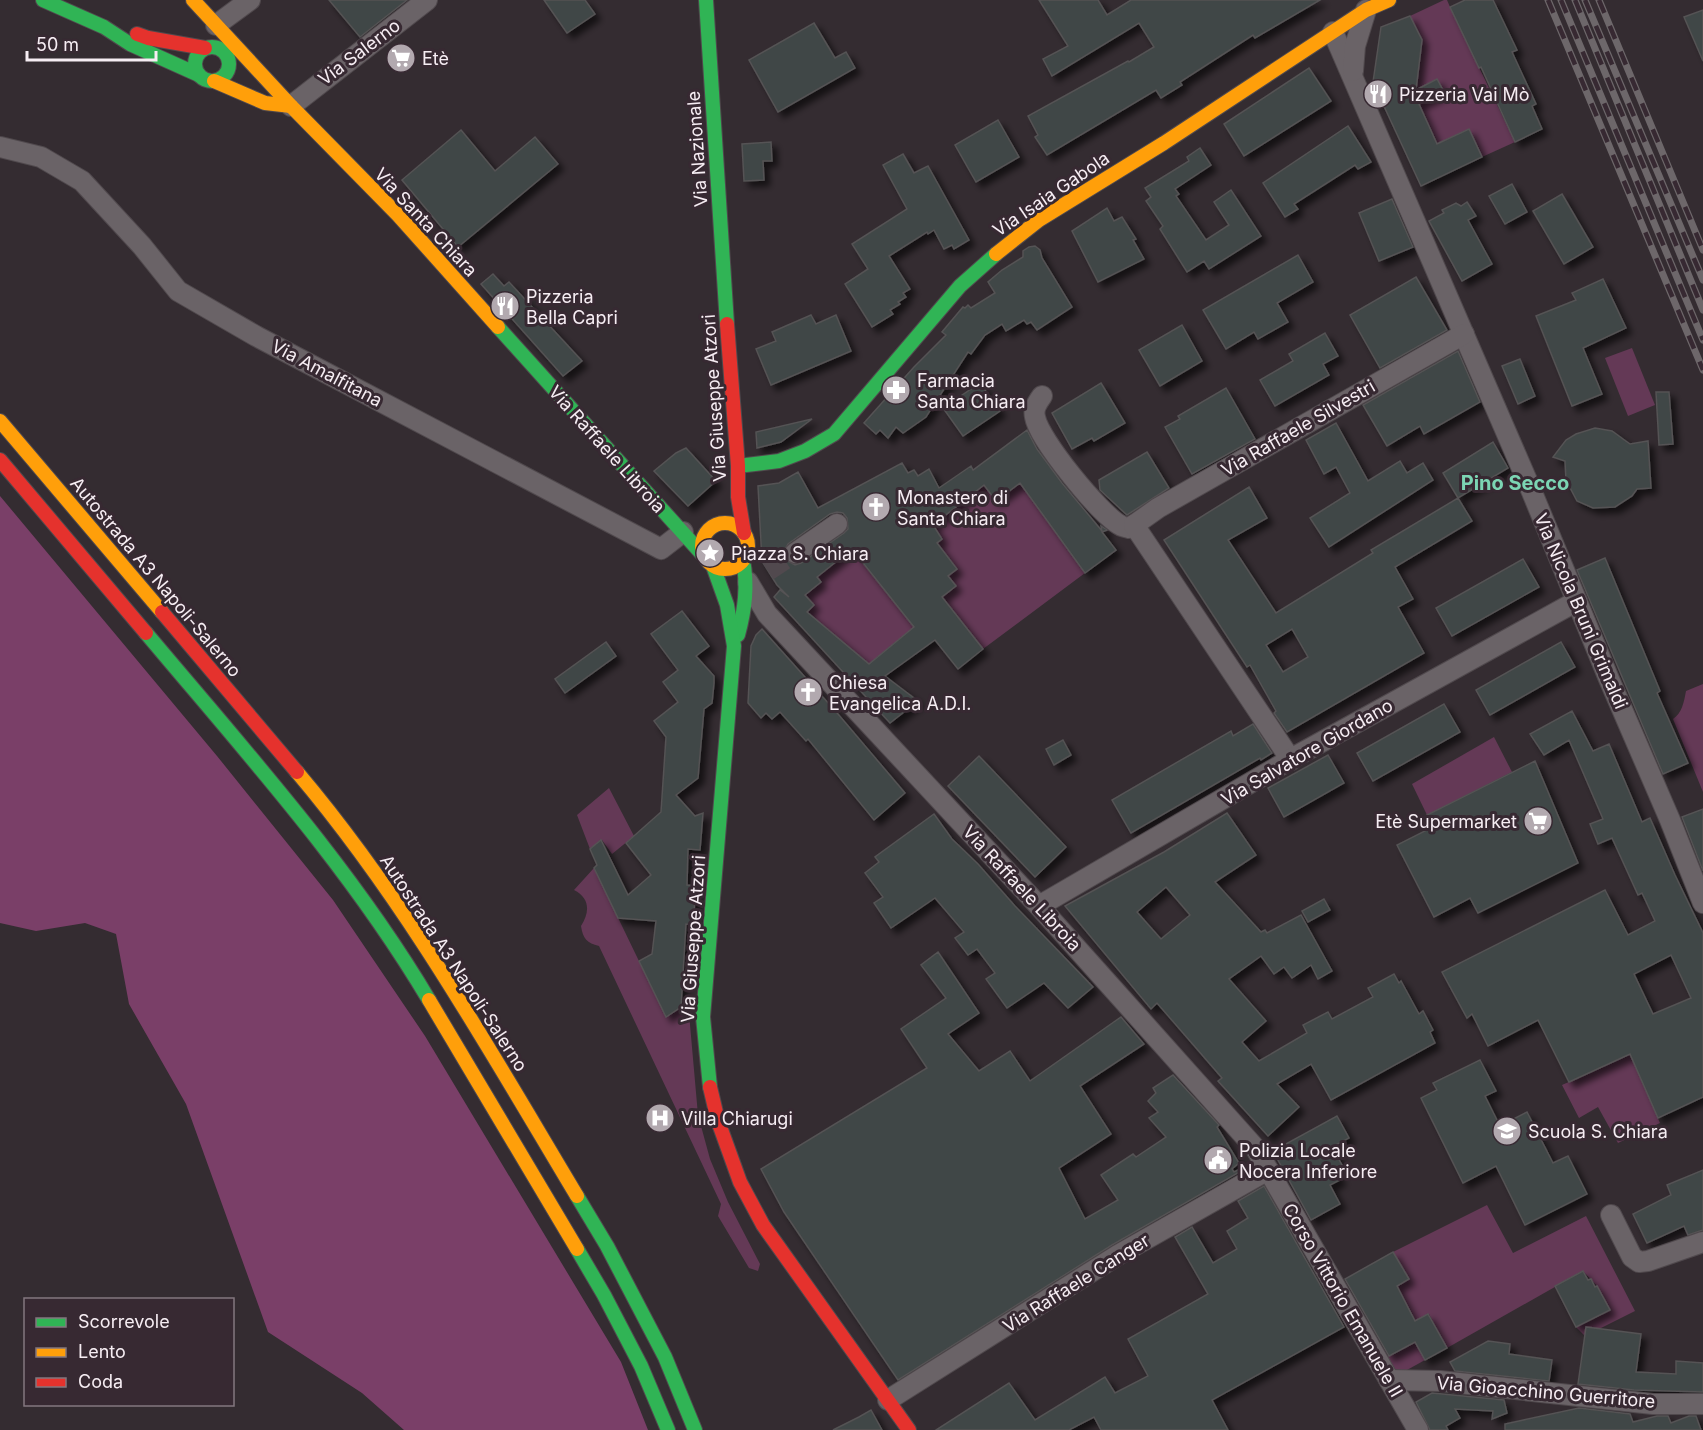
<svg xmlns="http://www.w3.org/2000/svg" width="1703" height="1430" font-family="Inter,sans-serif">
  <defs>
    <filter id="shadow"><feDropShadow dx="5.5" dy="5.5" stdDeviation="3" flood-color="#0009"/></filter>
  </defs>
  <rect width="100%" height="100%" fill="#342c31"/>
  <!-- green -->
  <g fill="#643956">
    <polygon points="1444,0 1447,0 1450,7 1515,142 1482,157 1469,129 1437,144 1418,104 1443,92 1437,80 1418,89 1416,88 1422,40 1410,16"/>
    <polygon points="1632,348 1655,405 1628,416 1605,358"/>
    <polygon points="1020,483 1085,573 983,649 940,598 955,586 948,576 957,569 945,553 928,567 920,557 942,539 933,525 984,485 996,501"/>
    <polygon points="851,549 914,627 869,664 807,612 814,605 805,595 821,582 817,577"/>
    <path d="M1703,684V792L1673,719C1682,713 1684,702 1686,691Z"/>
    <polygon points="1494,737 1512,772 1427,815 1412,784"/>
    <polygon points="609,788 634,836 612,854 602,840 590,849 577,815"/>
    <path d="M594,868L666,1017L688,1002L698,1115L710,1159L728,1202L760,1264L758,1271L749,1268L718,1216L721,1204L599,946C587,943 583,939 581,926C590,912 590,898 574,890Z"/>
    <polygon points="1630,1054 1660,1123 1618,1143 1598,1107 1579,1118 1562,1085"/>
    <polygon points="1487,1205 1513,1253 1586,1216 1635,1311 1585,1336 1576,1327 1609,1310 1597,1286 1583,1271 1447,1348 1429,1314 1415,1321 1397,1286 1409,1279 1393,1252"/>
    <polygon points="1415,1342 1425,1360 1398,1375 1387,1357"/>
  </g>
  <!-- forest -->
  <polygon fill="#7a3f68" points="0,496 217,756 333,900 425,1036 621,1362 648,1430 404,1430 362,1393 268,1332 186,1104 129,1004 116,934 85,923 36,931 0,923"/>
  <!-- building -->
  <g fill="#414646" stroke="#545354" stroke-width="1.5" fill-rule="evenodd" filter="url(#shadow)">
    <polygon points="329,0 407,0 360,37"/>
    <polygon points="544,0 585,0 595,14 567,33"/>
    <polygon points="1039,0 1098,0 1107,15 1131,0 1320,0 1255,38 1253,35 1239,44 1180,82 1182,85 1161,98 1156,90 1047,155 1035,137 1038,135 1028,116 1128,61 1129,62 1154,47 1139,23 1052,76 1043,59 1068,46"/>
    <polygon points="1465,0 1493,0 1517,50 1512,52 1536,104 1532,106 1542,129 1515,142 1481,67 1479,68 1450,7"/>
    <polygon points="1703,10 1703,61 1684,17"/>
    <polygon points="1410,16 1422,40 1416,90 1437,79 1444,92 1419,104 1437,144 1469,129 1482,157 1421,186 1382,102 1379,103 1372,89 1381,27"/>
    <polygon points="814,23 835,58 846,52 855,68 778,112 749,60"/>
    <polygon points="1309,68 1331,101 1244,156 1224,124"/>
    <polygon points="998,120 1019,157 976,182 955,145"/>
    <polygon points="1348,126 1371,162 1358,169 1355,165 1294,204 1298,209 1285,217 1263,183"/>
    <polygon points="461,130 495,171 535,137 558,164 458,247 402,180"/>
    <polygon points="771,142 772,161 763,161 764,180 744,181 742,144"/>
    <polygon points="1200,148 1211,165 1175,189 1179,194 1176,196 1206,240 1229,225 1214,202 1231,190 1261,236 1209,269 1204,261 1187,272 1160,229 1163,226 1146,201 1151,197 1145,188 1189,161 1187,157"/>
    <polygon points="903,154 914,173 928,166 969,240 954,249 952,245 944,249 934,230 928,234 927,232 889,256 910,289 903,293 906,297 898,302 900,304 890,310 893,314 872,327 845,284 868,269 852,244 907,209 883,165"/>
    <polygon points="1512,184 1527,212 1505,224 1489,196"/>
    <polygon points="1562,194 1593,247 1564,264 1533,211"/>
    <polygon points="1392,199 1413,247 1379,261 1359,213"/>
    <polygon points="1467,202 1476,216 1468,220 1492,264 1462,281 1429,221 1444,213 1442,210 1456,203 1461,206"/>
    <polygon points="1107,208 1114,221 1122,217 1136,239 1133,240 1144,259 1098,282 1072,231"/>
    <polygon points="1035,246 1040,250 1042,258 1072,307 1037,330 1031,322 1027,324 1024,320 1006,331 1002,324 985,335 971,354 968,352 926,417 903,433 896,427 888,438 880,430 876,434 864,423 914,367 946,335 942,332 963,307 965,308 968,305 971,308 995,293 988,282 1002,270 1023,257 1023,251 1029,247"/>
    <polygon points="1298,255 1313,282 1277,303 1288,322 1258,339 1254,332 1226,349 1203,310"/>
    <polygon points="493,274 504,286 509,282 582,361 563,376 481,284"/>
    <polygon points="1416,277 1447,330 1380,368 1350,315"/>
    <polygon points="1603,279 1626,328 1583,348 1602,394 1572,406 1536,316 1576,300 1572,293"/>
    <polygon points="811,315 816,324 836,315 851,351 771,385 756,349 776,341 772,332"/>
    <polygon points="1182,325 1202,361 1160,386 1139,350"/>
    <polygon points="1325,333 1338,356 1323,364 1329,375 1275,406 1260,380 1293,361 1289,354"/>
    <polygon points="1458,351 1480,402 1424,434 1420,426 1387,446 1363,405"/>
    <polygon points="1520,359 1535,396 1518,404 1502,366"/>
    <polygon points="980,383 1000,411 963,436 943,408"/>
    <polygon points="1101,383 1125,423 1094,441 1092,438 1072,449 1052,413"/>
    <polygon points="1226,388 1255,439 1192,474 1165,427 1180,419 1178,416"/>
    <polygon points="1656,392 1669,392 1673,444 1659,445"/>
    <polygon points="812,419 781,442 757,448 756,432"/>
    <polygon points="1336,423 1368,481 1400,461 1407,473 1423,463 1433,480 1329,547 1310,518 1350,493 1336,467 1324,474 1306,440"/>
    <polygon points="1595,428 1612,431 1630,444 1648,441 1651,488 1637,489 1632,496 1615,507 1593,508 1577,501 1566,480 1565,461 1553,457 1566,440 1576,434"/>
    <path d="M1027,430L1037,449L1062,483L1102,531L1101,526L1107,530L1102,532L1116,550L1085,573L1020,483L996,501L984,485L933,525L942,539L937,543L957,569L948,576L956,586L942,597L983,649L958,669L935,640L885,676L918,701L890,723L774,597L780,590L789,597L777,585L762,561L758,486L779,483L798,472L818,508L902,463L908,473L914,470L918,476L929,469L939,488L971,466L973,470ZM837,512L843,513L847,518L848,529L844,533L801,563L795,565L786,560L783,553L788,544L830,514ZM852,549L914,627L869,664L807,612L814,605L805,595L821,582L817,577Z"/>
    <polygon points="1493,442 1508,468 1458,498 1443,473"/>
    <polygon points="686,448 716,481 688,506 654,471 676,453"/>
    <polygon points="1147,452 1169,488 1127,515 1100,490 1099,480"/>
    <path d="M1249,487L1267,518L1228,540L1276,613L1373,553L1371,550L1458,498L1472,521L1395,567L1413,599L1398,607L1424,653L1287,732L1274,713L1276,711L1250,665L1247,667L1164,540ZM1292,629L1308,657L1283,672L1266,645Z"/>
    <polygon points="1605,558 1660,691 1657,693 1688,763 1663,774 1577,570"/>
    <polygon points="1523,559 1539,587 1452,636 1436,608"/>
    <polygon points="682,611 709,646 696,656 714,676 714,683 712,703 704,709 698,778 676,795 695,816 703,813 700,850 688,849 687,885 696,886 693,925 686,924 681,1007 666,1017 639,961 652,954 656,921 618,918 594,868 597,865 590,849 601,840 628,895 651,875 626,843 661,812 666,737 654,721 678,702 663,682 678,670 651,634"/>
    <polygon points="762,629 838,714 905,793 874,820 808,739 806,741 780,712 772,719 766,713 761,718 748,703 751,646 756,635"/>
    <polygon points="606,642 616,656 565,693 555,679"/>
    <polygon points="1561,642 1575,667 1490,715 1476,690"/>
    <polygon points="1444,704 1460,732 1373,781 1357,753"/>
    <path d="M1572,711L1593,751L1609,744L1642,822L1650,818L1675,875L1703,933V1097L1658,1118L1630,1054L1569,1082L1538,1020L1488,1046L1472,1014L1467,1018L1442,972L1605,890L1628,935L1655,921L1642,893L1638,895L1612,838L1598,844L1590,824L1603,819L1569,740L1544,755L1530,734ZM1671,955L1691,998L1653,1014L1634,974Z"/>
    <polygon points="1253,724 1272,753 1261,760 1260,758 1131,833 1112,800 1231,731 1233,736"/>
    <polygon points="1063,740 1071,755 1054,765 1046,749"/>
    <polygon points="1328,755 1344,783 1284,817 1268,788"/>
    <polygon points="979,756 1066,847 1035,877 948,786"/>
    <polygon points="1535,761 1578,863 1478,913 1470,898 1434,917 1397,845 1433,827 1427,815"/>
    <polygon points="1703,809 1703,871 1682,817"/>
    <path d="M1227,813L1256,855L1215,882L1261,932L1265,930L1267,933L1301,915L1332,971L1318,979L1311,965L1292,978L1284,967L1274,974L1261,956L1229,979L1266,1021L1242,1042L1259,1061L1307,1033L1303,1025L1328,1012L1332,1019L1373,997L1368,988L1394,974L1399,983L1401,981L1419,1014L1423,1011L1433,1030L1430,1032L1435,1043L1331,1100L1311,1064L1277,1084L1299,1107L1268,1136L1218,1081L1222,1078L1157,1003L1151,1009L1065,906L1164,852ZM1166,887L1190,915L1161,939L1137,912Z"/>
    <polygon points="934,814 952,839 978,864 1015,906 1093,987 1068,1008 1044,983 1007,1008 986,979 995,973 977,949 968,955 955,938 964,932 935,898 891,928 874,903 883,897 865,873 879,862 875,857"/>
    <polygon points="1324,899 1330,910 1308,922 1302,911"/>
    <polygon points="938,952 979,1013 948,1034 979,1071 1010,1051 1030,1081 1121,1017 1144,1044 1080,1086 1111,1134 1059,1168 1085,1219 1118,1200 1101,1175 1133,1154 1136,1157 1166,1137 1149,1118 1158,1112 1148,1101 1156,1093 1153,1088 1173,1075 1219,1125 1217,1127 1239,1163 1232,1169 1234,1172 1242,1168 1243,1170 1112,1245 898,1380 784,1212 761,1169 927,1068 901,1029 946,998 921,965"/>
    <polygon points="1480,1060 1496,1091 1485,1096 1500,1126 1527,1112 1553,1163 1568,1156 1587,1194 1525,1225 1496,1166 1463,1183 1421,1098 1437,1090 1433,1083"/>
    <polygon points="1337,1116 1349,1138 1332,1147 1342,1165 1335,1170 1340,1180 1330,1185 1340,1204 1311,1220 1273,1151"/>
    <polygon points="1703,1170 1703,1230 1688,1235 1684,1226 1647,1243 1633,1214 1671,1195 1667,1185"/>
    <polygon points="1264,1186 1344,1327 1212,1400 1228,1430 1101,1430 1094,1417 1069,1430 936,1430 1009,1383 1035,1420 1105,1377 1115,1393 1148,1376 1128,1339 1208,1294 1175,1237 1192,1227 1213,1263 1237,1249 1227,1231 1248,1218 1238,1201"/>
    <polygon points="1393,1252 1409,1279 1397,1286 1415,1321 1428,1314 1447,1348 1425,1360 1415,1342 1389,1356 1345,1279"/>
    <polygon points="1583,1271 1588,1280 1591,1279 1595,1287 1597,1286 1610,1310 1576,1327 1555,1286"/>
    <polygon points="1586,1327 1641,1334 1636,1372 1676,1374 1676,1361 1703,1363 1703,1392 1634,1390 1578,1384"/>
    <polygon points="1488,1341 1510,1344 1509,1354 1552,1360 1549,1381 1455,1371 1450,1362"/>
    <polygon points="1432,1393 1504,1400 1507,1413 1492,1419 1493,1411 1455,1409 1460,1418 1446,1426 1448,1430 1430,1430 1416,1402"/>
    <polygon points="1579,1408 1630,1414 1633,1422 1657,1416 1668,1416 1671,1423 1689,1416 1696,1416 1701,1430 1505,1430 1505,1424"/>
    <polygon points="871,1410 882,1430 833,1430 859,1417"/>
  </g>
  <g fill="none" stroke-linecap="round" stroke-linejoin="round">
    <!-- street-tunnel -->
    <polyline stroke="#51494e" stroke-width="20" stroke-dasharray="20 10" stroke-linecap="butt" points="768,571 795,553"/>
    <!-- street casing -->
    <g stroke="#50494d" stroke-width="22">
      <g id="street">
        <polyline points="216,25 250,0"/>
        <polyline points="1333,32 1529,485 1609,679 1670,820 1703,903"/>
        <polyline points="1353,71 1355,46 1366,10"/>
        <polyline points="291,106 427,0"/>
        <polyline points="0,147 41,157 82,181 142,246 178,291 256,336 661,549 683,532"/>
        <path d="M1042,396C1037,403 1033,409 1035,417C1039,440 1100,514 1120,525C1122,527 1126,527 1129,528L1134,525"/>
        <polyline points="795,553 837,524"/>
        <polyline points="748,582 767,614 1039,906 1256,1149 1418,1430"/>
        <polyline points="1291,760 1134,525 1158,508 1464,334"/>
        <polyline points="1039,906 1298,755 1577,601"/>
        <polyline points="1611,1215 1632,1257 1639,1262 1648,1261 1703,1242"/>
        <polyline points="1389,1380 1440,1381 1653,1404 1703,1404"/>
        <polyline points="888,1400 1118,1255 1268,1170"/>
      </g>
    </g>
    <!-- fast casing -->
    <g stroke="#50494d" stroke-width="16">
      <g id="fast">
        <polyline points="43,0 104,27 130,44 199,75"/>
        <polyline points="706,0 727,324"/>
        <circle cx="212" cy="64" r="17"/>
        <polyline points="498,327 702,554"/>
        <polyline points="738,466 779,461 805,451 834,434 960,286 996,254"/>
        <path d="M146,633C245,751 350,867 429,1000"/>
        <path d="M738,635C745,609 748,586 743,560"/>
        <polyline points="710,1087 703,1017 734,646 727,605 713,566"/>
        <polyline points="577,1196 607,1246 665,1357 695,1430"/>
        <polyline points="577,1249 604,1295 641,1366 668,1430"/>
      </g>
    </g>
    <!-- slow casing -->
    <g stroke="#50494d" stroke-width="16">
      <g id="slow">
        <polyline points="193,0 291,106 398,215 498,327"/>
        <polyline points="214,81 265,103 291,106"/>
        <polyline points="996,254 1039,220 1164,143 1366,10 1389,0"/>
        <polyline points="0,421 162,612"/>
        <circle cx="725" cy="546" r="23"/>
        <path d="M297,772C407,902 490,1051 577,1196"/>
        <polyline points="429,1000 577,1249"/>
      </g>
    </g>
    <!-- jam casing -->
    <g stroke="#50494d" stroke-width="16">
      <g id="jam">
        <polyline points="137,34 148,38 205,48"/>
        <polyline points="727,324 738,466 738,497 744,533"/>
        <polyline points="0,460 146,633"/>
        <polyline points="162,612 297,772"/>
        <polyline points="710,1087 718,1121 740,1182 763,1225 909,1430"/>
      </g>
    </g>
    <!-- street -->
    <use href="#street" stroke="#6a6367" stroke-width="20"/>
    <!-- fast -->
    <use href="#fast" stroke="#30b455" stroke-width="14"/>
    <!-- slow -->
    <use href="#slow" stroke="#ff9f0a" stroke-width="14"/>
    <!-- jam -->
    <use href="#jam" stroke="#e5322d" stroke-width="14"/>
    <!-- rail casing -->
    <g stroke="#6d676a" stroke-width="7">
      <g id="rail">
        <polyline points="1548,0 1703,370"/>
        <polyline points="1561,0 1703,340"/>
        <polyline points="1575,0 1703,310"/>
        <polyline points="1585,0 1703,280"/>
        <polyline points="1599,0 1703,250"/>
      </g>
    </g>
    <!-- rail -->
    <use href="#rail" stroke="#372932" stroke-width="4.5" stroke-dasharray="14" stroke-linecap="butt"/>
  </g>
  <!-- icons -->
  <defs>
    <g id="supermarket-disc" transform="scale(1.5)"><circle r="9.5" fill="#b2a9af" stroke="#372932"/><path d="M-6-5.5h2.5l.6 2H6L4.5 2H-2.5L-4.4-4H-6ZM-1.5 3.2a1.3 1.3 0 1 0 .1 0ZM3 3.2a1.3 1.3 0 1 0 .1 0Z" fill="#fff"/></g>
    <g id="restaurant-disc" transform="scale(1.5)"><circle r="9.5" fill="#b2a9af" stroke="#372932"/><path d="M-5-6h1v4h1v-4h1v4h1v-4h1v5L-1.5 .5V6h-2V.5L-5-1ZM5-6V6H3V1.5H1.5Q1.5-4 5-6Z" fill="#fff"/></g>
    <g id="pharmacy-disc" transform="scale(1.5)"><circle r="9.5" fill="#b2a9af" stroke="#372932"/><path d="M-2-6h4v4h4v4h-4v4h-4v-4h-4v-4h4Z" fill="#fff"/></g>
    <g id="church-disc" transform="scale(1.5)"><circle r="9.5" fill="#b2a9af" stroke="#372932"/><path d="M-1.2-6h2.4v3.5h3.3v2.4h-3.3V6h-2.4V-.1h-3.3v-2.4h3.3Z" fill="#fff"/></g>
    <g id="sight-disc" transform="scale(1.5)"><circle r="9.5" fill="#b2a9af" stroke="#372932"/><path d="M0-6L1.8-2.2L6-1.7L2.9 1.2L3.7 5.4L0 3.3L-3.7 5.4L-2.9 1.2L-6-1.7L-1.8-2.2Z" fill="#fff"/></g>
    <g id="hospital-disc" transform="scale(1.5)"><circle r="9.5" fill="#b2a9af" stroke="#372932"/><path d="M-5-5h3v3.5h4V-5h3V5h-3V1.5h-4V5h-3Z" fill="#fff"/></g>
    <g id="school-disc" transform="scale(1.5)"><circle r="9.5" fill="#b2a9af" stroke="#372932"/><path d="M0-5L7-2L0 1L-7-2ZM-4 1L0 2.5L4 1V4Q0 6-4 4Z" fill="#fff"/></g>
    <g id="civic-disc" transform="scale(1.5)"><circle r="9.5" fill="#b2a9af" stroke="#372932"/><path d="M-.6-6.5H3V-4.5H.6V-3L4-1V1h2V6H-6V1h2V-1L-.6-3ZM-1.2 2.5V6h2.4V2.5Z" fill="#fff"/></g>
  </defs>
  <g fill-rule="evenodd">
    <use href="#supermarket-disc" x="401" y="58"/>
    <use href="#restaurant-disc" x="1378" y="94"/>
    <use href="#restaurant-disc" x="505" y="306"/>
    <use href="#pharmacy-disc" x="896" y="390"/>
    <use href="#church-disc" x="876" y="507"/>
    <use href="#sight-disc" x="710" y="553"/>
    <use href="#church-disc" x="808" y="692"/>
    <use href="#supermarket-disc" x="1538" y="821"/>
    <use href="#hospital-disc" x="660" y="1118"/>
    <use href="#school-disc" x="1507" y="1131"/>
    <use href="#civic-disc" x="1218" y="1160"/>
  </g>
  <g text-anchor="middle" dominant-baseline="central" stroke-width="6" stroke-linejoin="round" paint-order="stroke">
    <!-- street labels -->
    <g font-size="18" fill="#f6edf3" stroke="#372932">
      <text transform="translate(359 52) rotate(-37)">Via Salerno</text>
      <text transform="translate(697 149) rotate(-94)">Via Nazionale</text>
      <text transform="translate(1051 194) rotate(-34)">Via Isaia Gabola</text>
      <text transform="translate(426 222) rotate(47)">Via Santa Chiara</text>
      <text transform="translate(327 373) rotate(28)">Via Amalfitana</text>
      <text transform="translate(714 398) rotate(-94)">Via Giuseppe Atzori</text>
      <text transform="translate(1298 428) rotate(-30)">Via Raffaele Silvestri</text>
      <text transform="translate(607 449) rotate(48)">Via Raffaele Libroia</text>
      <text transform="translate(156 577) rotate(50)">Autostrada A3 Napoli-Salerno</text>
      <text transform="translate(1581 611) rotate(67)">Via Nicola Bruni Grimaldi</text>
      <text transform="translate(1307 752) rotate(-30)">Via Salvatore Giordano</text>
      <text transform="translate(1022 888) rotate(47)">Via Raffaele Libroia</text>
      <text transform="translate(693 939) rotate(-86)">Via Giuseppe Atzori</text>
      <text transform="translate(454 963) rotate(57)">Autostrada A3 Napoli-Salerno</text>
      <text transform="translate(1076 1283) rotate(-32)">Via Raffaele Canger</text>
      <text transform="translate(1343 1300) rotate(60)">Corso Vittorio Emanuele II</text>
      <text transform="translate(1546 1392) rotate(5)">Via Gioacchino Guerritore</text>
    </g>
    <!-- poi labels -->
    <g font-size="18" fill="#f6edf3" stroke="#372932" text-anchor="start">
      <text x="422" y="58">Etè</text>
      <text x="1399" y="94">Pizzeria Vai Mò</text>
      <text x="526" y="296">Pizzeria<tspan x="526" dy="21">Bella Capri</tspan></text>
      <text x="917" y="380">Farmacia<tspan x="917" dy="21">Santa Chiara</tspan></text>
      <text x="897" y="497">Monastero di<tspan x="897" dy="21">Santa Chiara</tspan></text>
      <text x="731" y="553">Piazza S. Chiara</text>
      <text x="829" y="682">Chiesa<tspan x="829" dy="21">Evangelica A.D.I.</tspan></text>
      <text x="1517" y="821" text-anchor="end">Etè Supermarket</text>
      <text x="681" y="1118">Villa Chiarugi</text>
      <text x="1528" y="1131">Scuola S. Chiara</text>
      <text x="1239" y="1150">Polizia Locale<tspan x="1239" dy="21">Nocera Inferiore</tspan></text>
    </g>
    <!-- neighbourhood labels -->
    <g font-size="20" font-weight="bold" fill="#7cd5b3" stroke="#372932">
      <text x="1515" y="483">Pino Secco</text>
    </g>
  </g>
  <!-- legend -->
  <rect x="24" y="1298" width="210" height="108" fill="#372932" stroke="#83777f" stroke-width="1.5"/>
  <rect x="36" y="1318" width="30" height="9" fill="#30b455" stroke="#83777f" stroke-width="1.5"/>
  <text x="78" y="1328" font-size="18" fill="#f6edf3">Scorrevole</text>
  <rect x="36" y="1348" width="30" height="9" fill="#ff9f0a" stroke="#83777f" stroke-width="1.5"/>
  <text x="78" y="1358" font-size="18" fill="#f6edf3">Lento</text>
  <rect x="36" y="1378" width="30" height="9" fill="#e5322d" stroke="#83777f" stroke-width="1.5"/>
  <text x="78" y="1388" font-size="18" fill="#f6edf3">Coda</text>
  <!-- scale -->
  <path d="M27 51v9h129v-9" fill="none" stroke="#f6edf3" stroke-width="3"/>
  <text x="36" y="51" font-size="18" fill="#f6edf3" stroke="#372932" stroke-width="4.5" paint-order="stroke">50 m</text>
</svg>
